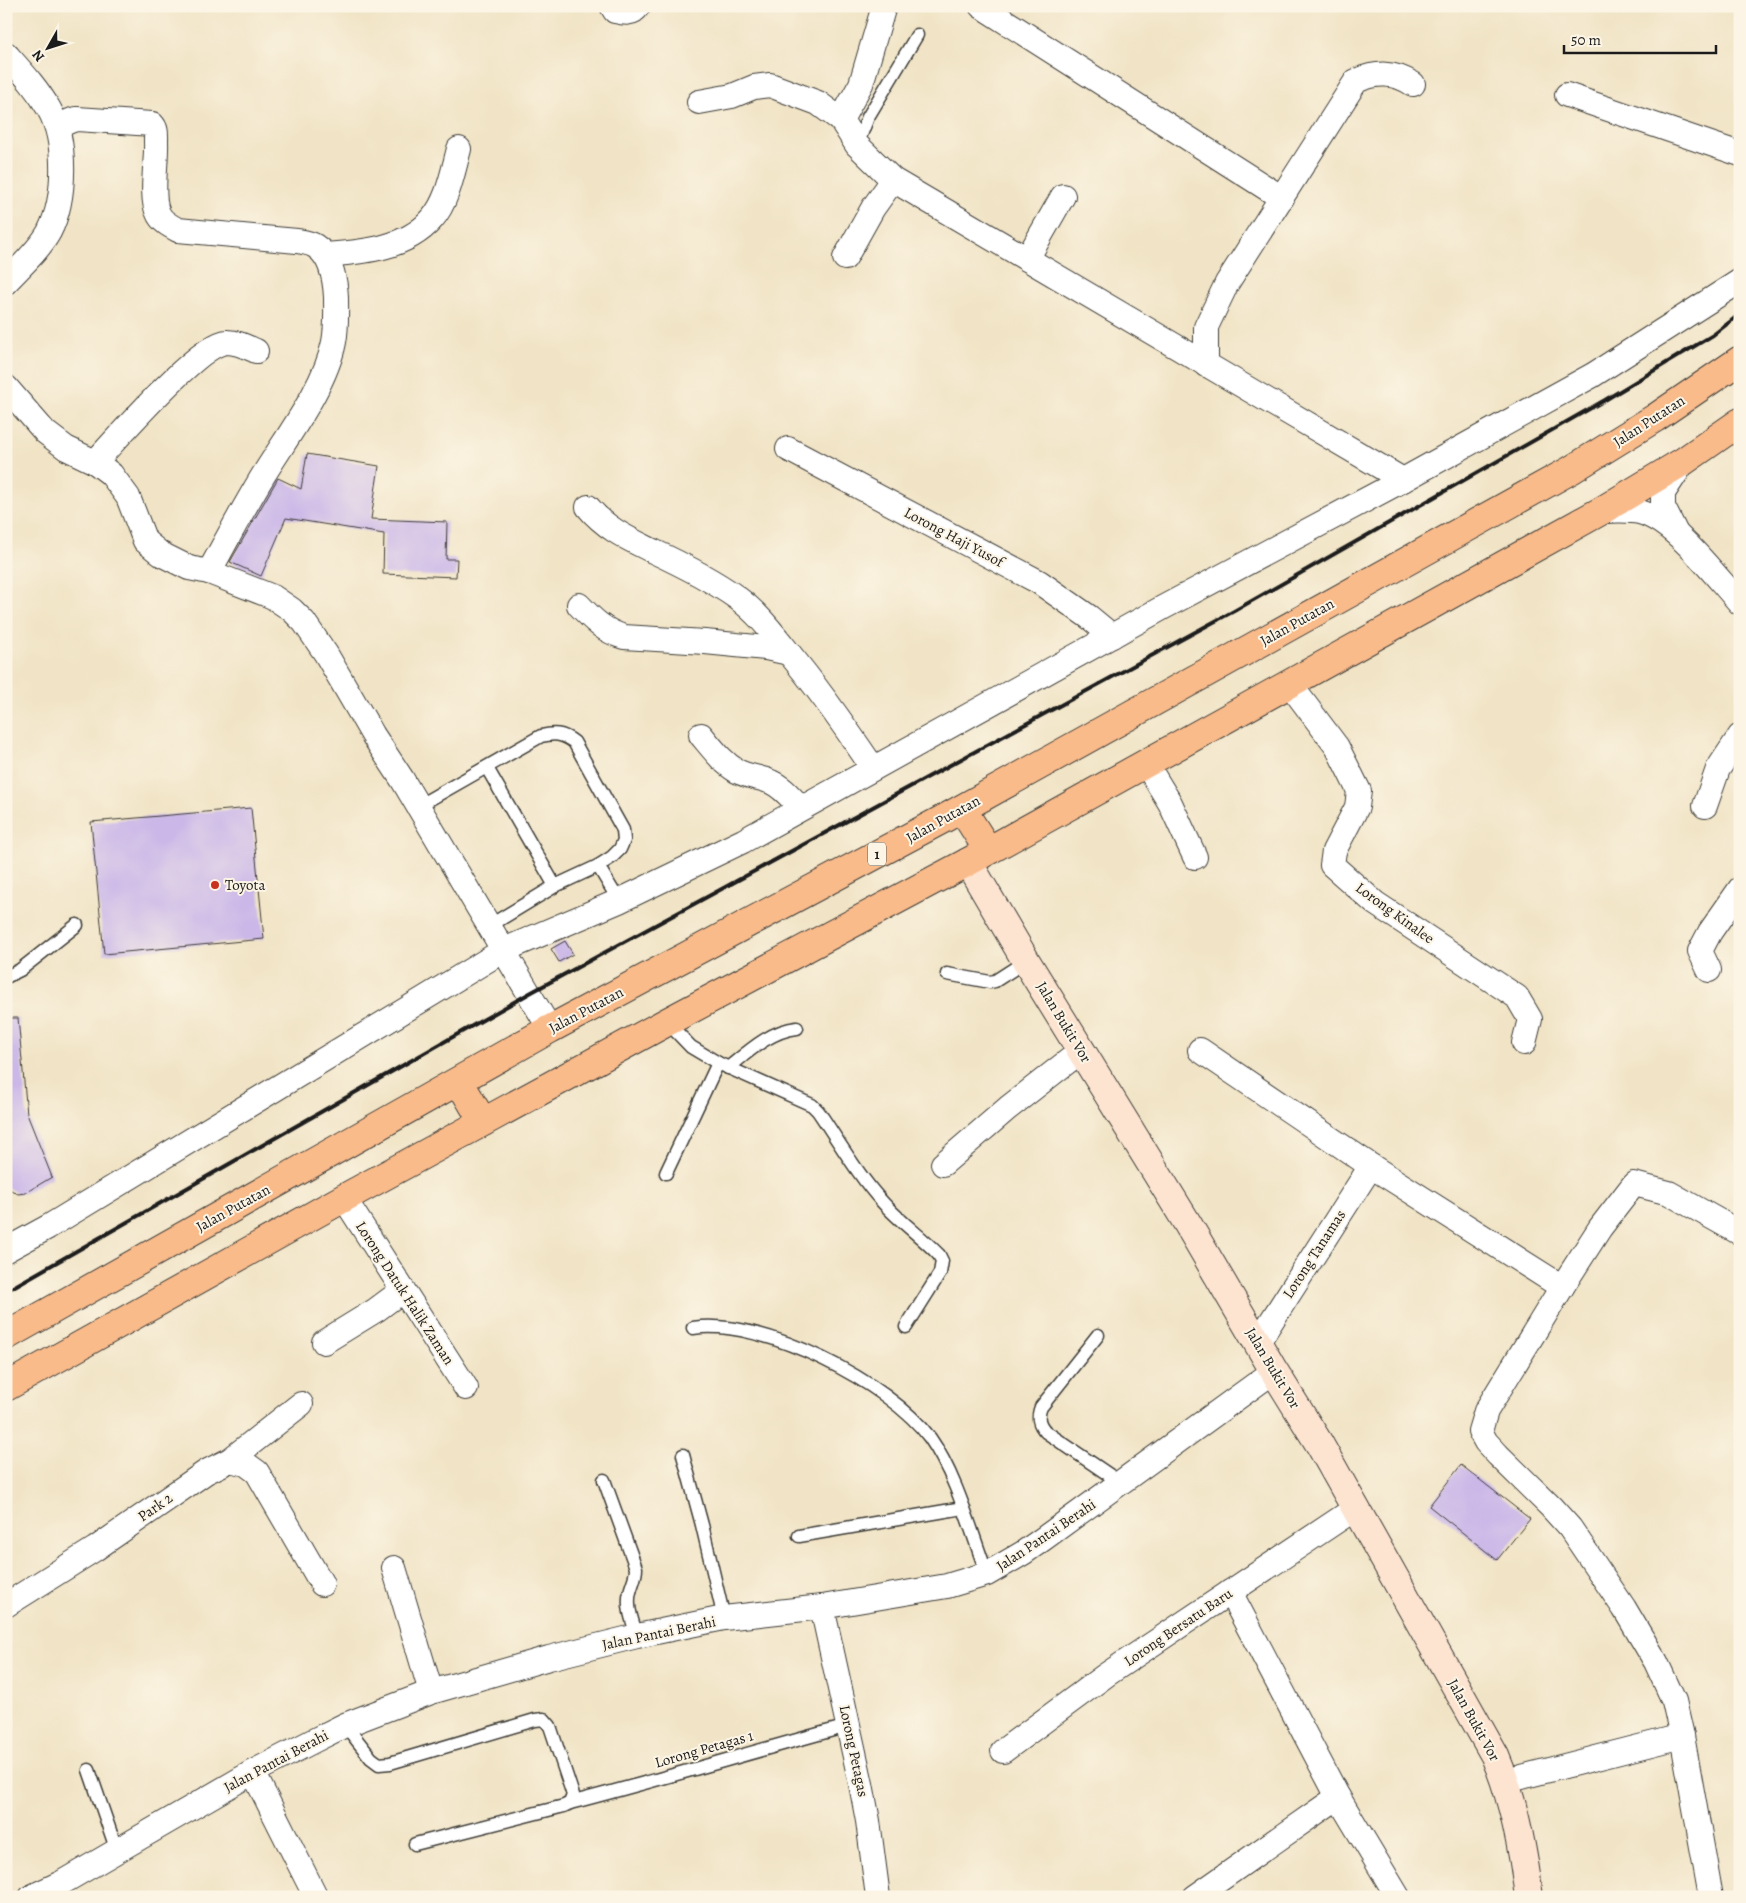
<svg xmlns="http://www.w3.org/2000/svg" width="1746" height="1903" font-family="Alegreya,serif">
  <rect width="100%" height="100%" fill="#fcf5e5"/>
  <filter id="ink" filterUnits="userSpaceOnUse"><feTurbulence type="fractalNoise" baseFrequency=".02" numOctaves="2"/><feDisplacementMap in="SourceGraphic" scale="10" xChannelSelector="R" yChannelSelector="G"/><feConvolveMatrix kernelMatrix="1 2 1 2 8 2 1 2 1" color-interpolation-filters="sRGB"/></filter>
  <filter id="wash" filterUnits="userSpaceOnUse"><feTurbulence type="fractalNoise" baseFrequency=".0096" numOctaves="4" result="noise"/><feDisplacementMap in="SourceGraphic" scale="20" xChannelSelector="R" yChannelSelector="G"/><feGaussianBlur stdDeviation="1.12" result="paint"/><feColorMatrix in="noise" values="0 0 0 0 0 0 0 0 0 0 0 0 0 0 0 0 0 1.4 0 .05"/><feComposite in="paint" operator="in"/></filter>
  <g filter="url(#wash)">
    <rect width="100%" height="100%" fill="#f1e4c6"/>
    <g id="blocks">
      <!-- building -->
      <g fill="#cbb7e8">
        <polygon points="307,454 379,466 371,519 447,522 446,559 457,559 456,577 383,574 384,534 286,518 261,576 230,562 278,478 301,489"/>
        <polygon points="251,808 264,939 104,954 91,822"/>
        <polygon points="565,941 573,954 559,962 551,949"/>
        <polygon points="6,1018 18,1018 27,1114 52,1177 25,1193 18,1194 6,1187"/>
        <polygon points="1461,1465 1530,1519 1497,1560 1429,1506"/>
      </g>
    </g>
  </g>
  <g filter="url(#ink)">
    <use href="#blocks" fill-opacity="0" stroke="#3c3a36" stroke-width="1"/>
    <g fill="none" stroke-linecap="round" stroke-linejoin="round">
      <!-- lane casing -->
      <g stroke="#3c3a36" stroke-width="15">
        <g id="lane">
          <polyline points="857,145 868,117 917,35"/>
          <polyline points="487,768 555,886"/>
          <path d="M418,806L541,736C554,733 562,733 574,742L623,830L624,840L620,849L612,857L598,866L555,886L489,926"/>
          <polyline points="598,866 619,901"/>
          <polyline points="947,974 990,982 995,981 1026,961"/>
          <polyline points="6,977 20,970 77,925"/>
          <path d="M667,1022L691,1047L718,1063L812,1105L818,1111C838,1140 855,1171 878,1197C896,1219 920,1235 939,1255L942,1261L940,1273L906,1327"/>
          <path d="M728,1068C749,1051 770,1031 797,1028"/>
          <polyline points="666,1173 718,1063"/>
          <path d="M693,1328C761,1317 890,1383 930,1438C956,1475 971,1531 987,1574"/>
          <path d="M1098,1335L1041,1407C1037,1417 1038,1424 1046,1432L1121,1483"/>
          <polyline points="683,1455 702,1525 724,1618"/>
          <path d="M604,1480L636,1568C636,1578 632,1583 630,1592C626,1607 633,1622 637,1636"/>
          <polyline points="799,1536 963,1508"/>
          <polyline points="345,1725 371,1758 379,1764 390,1763 535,1720 544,1719 550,1726 573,1795 570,1803 564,1806 415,1844"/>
          <polyline points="89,1770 117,1851"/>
          <path d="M570,1803C663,1779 755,1751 848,1726"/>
        </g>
      </g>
      <!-- street casing -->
      <g stroke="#3c3a36" stroke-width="26">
        <g id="street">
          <path d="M612,6L615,11C624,13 633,15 638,6"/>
          <polyline points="981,6 1282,198"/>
          <path d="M6,54C22,72 37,88 49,109C67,141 66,199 49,232C39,250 21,266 6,282"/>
          <polyline points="1567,95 1740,154"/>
          <polyline points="699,102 732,96 754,87 770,85 818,103 841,120 857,145 893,180 1403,480"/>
          <polyline points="841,120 861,84 884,6"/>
          <path d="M57,126C64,125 69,120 77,119L152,124C157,129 156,135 156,142C157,161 150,197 158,213C161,221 170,226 178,230L297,241C303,242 310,243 315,246C331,256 335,279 336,297C336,311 337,327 334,342C325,388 285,439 261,479C243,509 226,541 209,572"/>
          <path d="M326,255C362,252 406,249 432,219C448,201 453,171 459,149"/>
          <polyline points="845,258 873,208 893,180"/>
          <polyline points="1027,259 1063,196"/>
          <path d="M1206,365V327L1227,283L1356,81C1377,72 1394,72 1413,84"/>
          <polyline points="6,387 45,432 66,448 95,462 111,474 128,497 145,541 161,554 189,568 209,572 273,597 292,610 304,622 326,654 373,735 402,779 550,1029"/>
          <polyline points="788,449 1039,582 1089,617 1112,636"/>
          <path d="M95,462C117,439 199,343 227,342C238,342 247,347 256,351"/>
          <path d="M588,507C606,529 629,539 653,551C681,564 711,579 736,597C757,612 772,632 788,652C819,689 846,728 873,768"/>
          <path d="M1601,511C1614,511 1630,509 1643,513C1677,524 1716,577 1740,603"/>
          <polyline points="1676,533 1663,507 1663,493 1684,461"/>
          <path d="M579,605C593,620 604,631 624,637L705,642L766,648L789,653"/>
          <polyline points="1289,683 1337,747 1359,791 1357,807 1334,851 1332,865 1375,903 1517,997 1530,1019 1524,1043"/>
          <path d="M701,735C712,748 722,762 737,771C748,777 760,777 771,782C783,787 792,799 801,808"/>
          <polyline points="1145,762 1170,803 1195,857"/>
          <polyline points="1705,806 1718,769 1740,736"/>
          <polyline points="1709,970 1700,951 1710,932 1740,889"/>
          <polyline points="1200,1050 1371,1166 1562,1287 1600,1228 1634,1184 1669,1193 1740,1233"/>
          <polyline points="943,1164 1008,1108 1081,1051"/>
          <polyline points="344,1198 466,1388"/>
          <polyline points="6,1250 48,1227 504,950 619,901 743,841 1164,607 1403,480 1593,375 1740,281"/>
          <polyline points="1562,1287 1486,1411 1480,1431 1486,1442 1498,1455 1551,1507 1570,1528 1624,1608 1656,1662 1674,1701 1682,1736 1711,1897"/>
          <polyline points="324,1342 376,1310 403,1290"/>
          <polyline points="1258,1342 1371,1166"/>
          <polyline points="230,1460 246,1464 257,1472 322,1584"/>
          <polyline points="394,1568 431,1692"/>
          <polyline points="1230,1592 1338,1797 1398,1897"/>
          <polyline points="6,1605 95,1549 206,1472 230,1460 301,1404"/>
          <polyline points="822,1607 861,1784 868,1821 878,1897"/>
          <polyline points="1003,1751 1106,1675 1356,1508"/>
          <polyline points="253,1772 316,1897"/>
          <polyline points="1506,1781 1682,1736"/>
          <polyline points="31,1897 63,1882 253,1772 313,1741 345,1725 431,1692 549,1658 637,1636 724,1618 822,1607 947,1586 987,1574 1023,1553 1043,1539 1274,1371"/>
          <polyline points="1195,1897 1338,1797"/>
        </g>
      </g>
      <!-- secondary casing -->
      <g stroke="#3c3a36" stroke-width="30">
        <path id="secondary" d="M968,862L1026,961L1186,1221L1274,1371L1320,1445L1495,1756C1514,1800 1523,1849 1529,1897"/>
      </g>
      <!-- highway casing -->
      <g stroke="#3c3a36" stroke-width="30">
        <g id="highway">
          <polyline points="962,809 988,850"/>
          <polyline points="459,1081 483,1122"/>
          <polyline points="6,1336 550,1029 945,818 1571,470 1655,418 1740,360"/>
          <polyline points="6,1387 344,1198 667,1022 968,862 1601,511 1684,461 1740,422"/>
        </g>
      </g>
      <!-- lane -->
      <use href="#lane" stroke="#fff" stroke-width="12"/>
      <!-- street -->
      <use href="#street" stroke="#fff" stroke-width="24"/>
      <!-- secondary -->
      <use href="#secondary" stroke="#fde4d1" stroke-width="28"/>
      <!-- highway -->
      <use href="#highway" stroke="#fabb8b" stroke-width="28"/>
      <!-- rail -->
      <polyline stroke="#1c1c1c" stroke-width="4" points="6,1291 530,993 1234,611 1605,400 1713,335 1740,314"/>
    </g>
  </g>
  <!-- markers -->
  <circle fill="#c8321e" stroke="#fcf5e5" stroke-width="2" cx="215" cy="885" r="5"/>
  <g text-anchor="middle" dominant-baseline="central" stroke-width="4" stroke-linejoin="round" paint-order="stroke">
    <!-- shield labels -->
    <rect fill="#fcf5e5" stroke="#5f5d58" stroke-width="1" x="868" y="842.5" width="18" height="23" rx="4"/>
    <g font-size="14" font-weight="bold" fill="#1c1c1c">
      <text x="877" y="854">1</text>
    </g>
    <!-- street labels -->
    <g font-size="15" fill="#1c1c1c" stroke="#fcf5e5">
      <text transform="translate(1649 421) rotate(-33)">Jalan Putatan</text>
      <text transform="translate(954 537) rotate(28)">Lorong Haji Yusof</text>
      <text transform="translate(1297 622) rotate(-29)">Jalan Putatan</text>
      <text transform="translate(943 819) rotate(-29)">Jalan Putatan</text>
      <text transform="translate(1395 913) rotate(36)">Lorong Kinalee</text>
      <text transform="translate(586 1010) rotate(-28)">Jalan Putatan</text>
      <text transform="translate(1064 1022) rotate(59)">Jalan Bukit Vor</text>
      <text transform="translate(233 1208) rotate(-29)">Jalan Putatan</text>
      <text transform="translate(1314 1254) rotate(-57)">Lorong Tanamas</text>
      <text transform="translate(405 1293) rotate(57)">Lorong Datuk Halik Zaman</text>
      <text transform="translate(1273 1368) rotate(59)">Jalan Bukit Vor</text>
      <text transform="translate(155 1507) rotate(-35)">Park 2</text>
      <text transform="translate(1046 1535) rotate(-34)">Jalan Pantai Berahi</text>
      <text transform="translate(1178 1627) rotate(-34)">Lorong Bersatu Baru</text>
      <text transform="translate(659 1633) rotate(-12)">Jalan Pantai Berahi</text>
      <text transform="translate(1474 1720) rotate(61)">Jalan Bukit Vor</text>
      <text transform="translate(704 1749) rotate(-16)">Lorong Petagas 1</text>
      <text transform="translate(854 1751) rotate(78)">Lorong Petagas</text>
      <text transform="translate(276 1761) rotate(-28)">Jalan Pantai Berahi</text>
    </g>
    <!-- poi labels -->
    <g font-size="15" fill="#1c1c1c" stroke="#fcf5e5" text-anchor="start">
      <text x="225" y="885">Toyota</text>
    </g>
  </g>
  <!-- margin -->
  <rect width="1746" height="1903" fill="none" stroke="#fcf5e5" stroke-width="25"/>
  <!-- north arrow -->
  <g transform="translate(48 48) rotate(231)" stroke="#fcf5e5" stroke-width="4" paint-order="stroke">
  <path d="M0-4L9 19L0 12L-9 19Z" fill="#1c1c1c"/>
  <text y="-8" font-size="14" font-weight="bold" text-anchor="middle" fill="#1c1c1c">N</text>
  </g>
  <!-- scale -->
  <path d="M1564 45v8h152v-8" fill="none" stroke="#1c1c1c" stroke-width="2.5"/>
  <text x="1571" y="45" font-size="15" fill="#1c1c1c" stroke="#fcf5e5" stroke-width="4" paint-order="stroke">50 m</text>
</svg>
